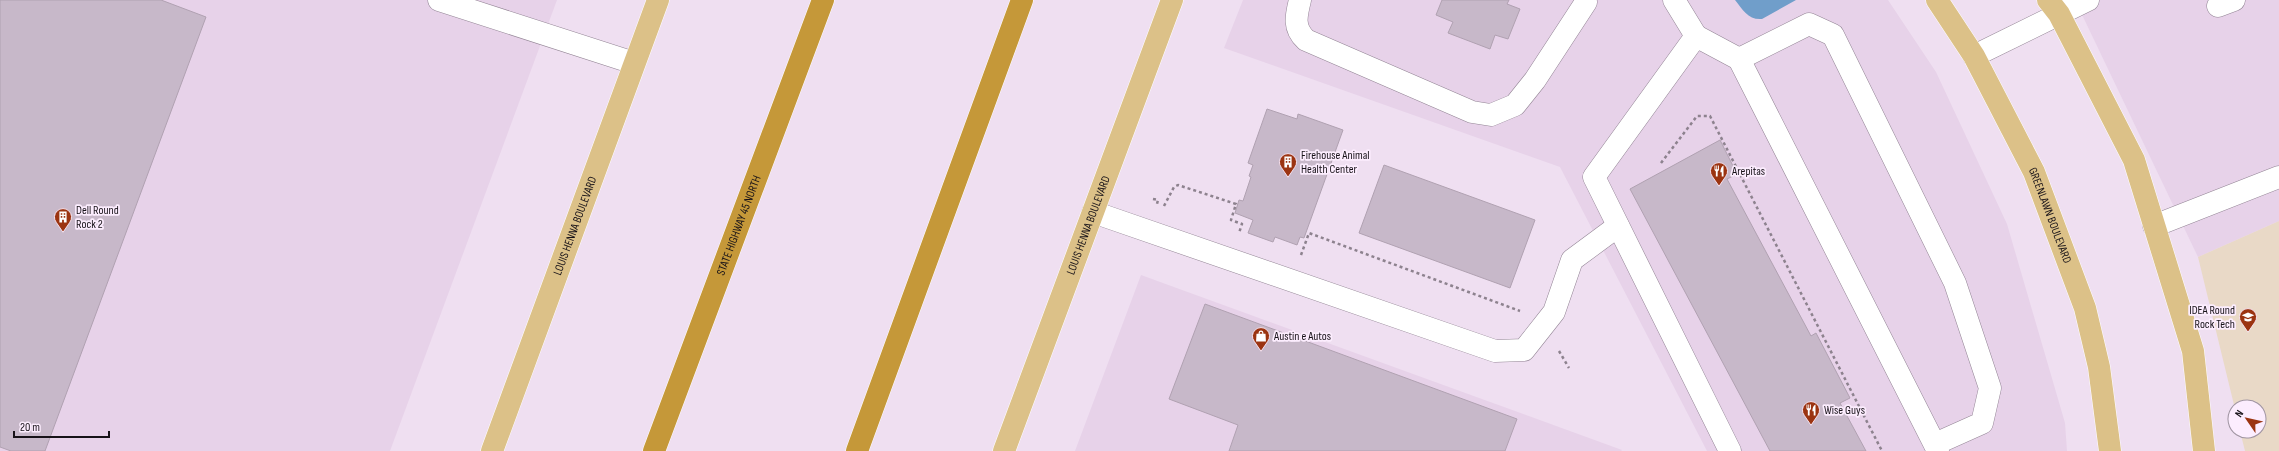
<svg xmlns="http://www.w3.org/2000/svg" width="2279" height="451" font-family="'Sofia Sans Condensed',sans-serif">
  <rect width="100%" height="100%" fill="#efdff1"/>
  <!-- built -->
  <g fill="#e7d2e9">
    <polygon points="0,0 557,0 390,451 0,451"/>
    <polygon points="1243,0 1888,0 1936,72 2007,224 2065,423 2067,451 1707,451 1560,167 1224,48"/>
    <polygon points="2075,0 2279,0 2279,221 2198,257"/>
    <polygon points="1141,275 1622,450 1621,451 1075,451"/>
  </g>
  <!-- education -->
  <polygon fill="#e9d9c7" points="2279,221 2279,451 2245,451 2240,431 2259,431 2259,407 2235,407 2235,409 2198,257"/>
  <!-- water -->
  <path fill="#709eca" d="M1735,0H1796L1762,19C1748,20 1743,10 1735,0Z"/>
  <!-- building -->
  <g fill="#c7b8c9" stroke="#b0a1b1">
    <polygon points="0,0 161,0 206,17 45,451 11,451 0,447"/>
    <polygon points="1442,0 1509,0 1507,4 1520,9 1508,39 1495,35 1490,49 1448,33 1453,22 1436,15"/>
    <polygon points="1267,109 1297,119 1298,114 1343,130 1304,238 1300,237 1297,245 1275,237 1273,242 1248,233 1253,220 1235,213 1239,200 1243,201 1251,177 1249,176 1253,165 1248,163"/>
    <polygon points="1720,140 1737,174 1727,179 1811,336 1816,333 1850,398 1840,403 1866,451 1770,451 1630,189"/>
    <polygon points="1384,165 1535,220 1510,288 1359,233"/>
    <polygon points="1205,304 1517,419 1505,451 1229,451 1238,425 1169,399"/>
  </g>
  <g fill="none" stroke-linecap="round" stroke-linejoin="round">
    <!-- minor casing -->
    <g stroke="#938595" stroke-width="23">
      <g id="minor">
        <polyline points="439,0 634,63"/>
        <path d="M1300,0C1296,16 1293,28 1306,40L1472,112L1491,115L1515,105L1535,80L1586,2"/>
        <polyline points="1674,0 1696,36"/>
        <polyline points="2218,6 2234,0"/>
        <polyline points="1974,56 2088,0"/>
        <polyline points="1739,59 1809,24 1833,35 1955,283 1990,388 1982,423 1935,444"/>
        <polyline points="1093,212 1495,351 1524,350 1554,312 1572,260 1618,226"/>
        <polyline points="2154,226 2279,177"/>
        <polyline points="1730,451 1594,177 1696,36 1739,59 1938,451"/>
      </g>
    </g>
    <!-- major casing -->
    <g stroke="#fff" stroke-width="23">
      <g id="major">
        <path id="s1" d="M1937,0L1974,56L2034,172L2085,308L2099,367L2110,451"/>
        <polyline points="2048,0 2059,14 2134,160 2193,351 2204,451"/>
        <path id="s2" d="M492,451L658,0"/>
        <path id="s3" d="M1004,451L1172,0"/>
      </g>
    </g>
    <!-- highway casing -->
    <g stroke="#fff" stroke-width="23">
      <g id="highway">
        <path id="s4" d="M654,451L823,0"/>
        <polyline points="857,451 1022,0"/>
      </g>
    </g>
    <!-- path -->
    <g stroke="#8d828e" stroke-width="2.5" stroke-dasharray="3 3" stroke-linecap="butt">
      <polyline points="1661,163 1697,116 1710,116 1882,451"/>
      <polyline points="1153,199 1158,200 1157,204"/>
      <polyline points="1164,206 1174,187 1178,185 1236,204 1231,220 1242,224 1239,233"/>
      <polyline points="1301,255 1309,233 1520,311"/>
      <polyline points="1559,351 1569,368"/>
    </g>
    <!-- minor -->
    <use href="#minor" stroke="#fff" stroke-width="22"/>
    <!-- major -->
    <use href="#major" stroke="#dcc188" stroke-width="22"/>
    <!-- highway -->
    <use href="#highway" stroke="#c59839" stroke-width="22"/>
  </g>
  <!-- icons -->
  <defs>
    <g id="building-pin" transform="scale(0.9)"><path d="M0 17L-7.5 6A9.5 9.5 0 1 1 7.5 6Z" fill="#9b3411" stroke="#fcedfe"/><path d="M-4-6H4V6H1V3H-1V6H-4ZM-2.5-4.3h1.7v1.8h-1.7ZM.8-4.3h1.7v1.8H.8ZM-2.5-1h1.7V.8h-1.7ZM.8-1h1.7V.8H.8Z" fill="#fff"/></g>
    <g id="restaurant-pin" transform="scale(0.9)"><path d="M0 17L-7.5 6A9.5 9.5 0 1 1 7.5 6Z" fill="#9b3411" stroke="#fcedfe"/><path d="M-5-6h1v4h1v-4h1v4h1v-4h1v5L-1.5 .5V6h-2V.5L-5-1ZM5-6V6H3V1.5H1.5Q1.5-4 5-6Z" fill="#fff"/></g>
    <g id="school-pin" transform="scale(0.9)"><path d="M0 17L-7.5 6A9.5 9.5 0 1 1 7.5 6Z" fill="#9b3411" stroke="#fcedfe"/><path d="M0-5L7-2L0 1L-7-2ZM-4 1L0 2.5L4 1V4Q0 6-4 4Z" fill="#fff"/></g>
    <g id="shop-pin" transform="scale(0.9)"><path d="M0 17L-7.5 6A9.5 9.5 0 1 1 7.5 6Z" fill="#9b3411" stroke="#fcedfe"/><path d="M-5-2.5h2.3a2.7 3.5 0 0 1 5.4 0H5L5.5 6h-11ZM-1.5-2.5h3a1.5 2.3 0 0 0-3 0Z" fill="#fff"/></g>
  </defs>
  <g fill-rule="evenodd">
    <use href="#building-pin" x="1288" y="162"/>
    <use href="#restaurant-pin" x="1719" y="171"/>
    <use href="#building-pin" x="63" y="217"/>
    <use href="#school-pin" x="2248" y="317"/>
    <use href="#shop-pin" x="1261" y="336"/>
    <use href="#restaurant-pin" x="1811" y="410"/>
  </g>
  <g text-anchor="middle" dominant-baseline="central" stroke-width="3.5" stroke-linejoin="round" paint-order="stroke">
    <!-- poi labels -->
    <g font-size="12" fill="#171218" stroke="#fcedfe" text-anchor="start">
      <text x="1301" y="155">Firehouse Animal<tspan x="1301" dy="14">Health Center</tspan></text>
      <text x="1732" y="171">Arepitas</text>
      <text x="76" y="210">Dell Round<tspan x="76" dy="14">Rock 2</tspan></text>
      <text x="2235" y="310" text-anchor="end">IDEA Round<tspan x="2235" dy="14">Rock Tech</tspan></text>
      <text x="1274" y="336">Austin e Autos</text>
      <text x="1824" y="410">Wise Guys</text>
    </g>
    <!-- street labels -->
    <g font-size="12" fill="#171218" stroke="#fcedfe">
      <text stroke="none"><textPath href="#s1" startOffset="244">GREENLAWN BOULEVARD</textPath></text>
      <text stroke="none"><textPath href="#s2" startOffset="240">LOUIS HENNA BOULEVARD</textPath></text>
      <text stroke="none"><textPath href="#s4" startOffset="241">STATE HIGHWAY 45 NORTH</textPath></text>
      <text stroke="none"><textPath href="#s3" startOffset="241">LOUIS HENNA BOULEVARD</textPath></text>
    </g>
  </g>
  <!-- north arrow -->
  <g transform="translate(2247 419) rotate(304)"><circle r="19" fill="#fcedfe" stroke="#a095a2"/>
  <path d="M0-3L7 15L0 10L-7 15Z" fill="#9b3411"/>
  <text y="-6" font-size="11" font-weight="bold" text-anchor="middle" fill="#171218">N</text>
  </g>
  <!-- scale -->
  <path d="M14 431v6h95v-6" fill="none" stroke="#171218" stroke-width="2"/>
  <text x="20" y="431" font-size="12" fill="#171218" stroke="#fcedfe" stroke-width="3" paint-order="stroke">20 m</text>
</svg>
